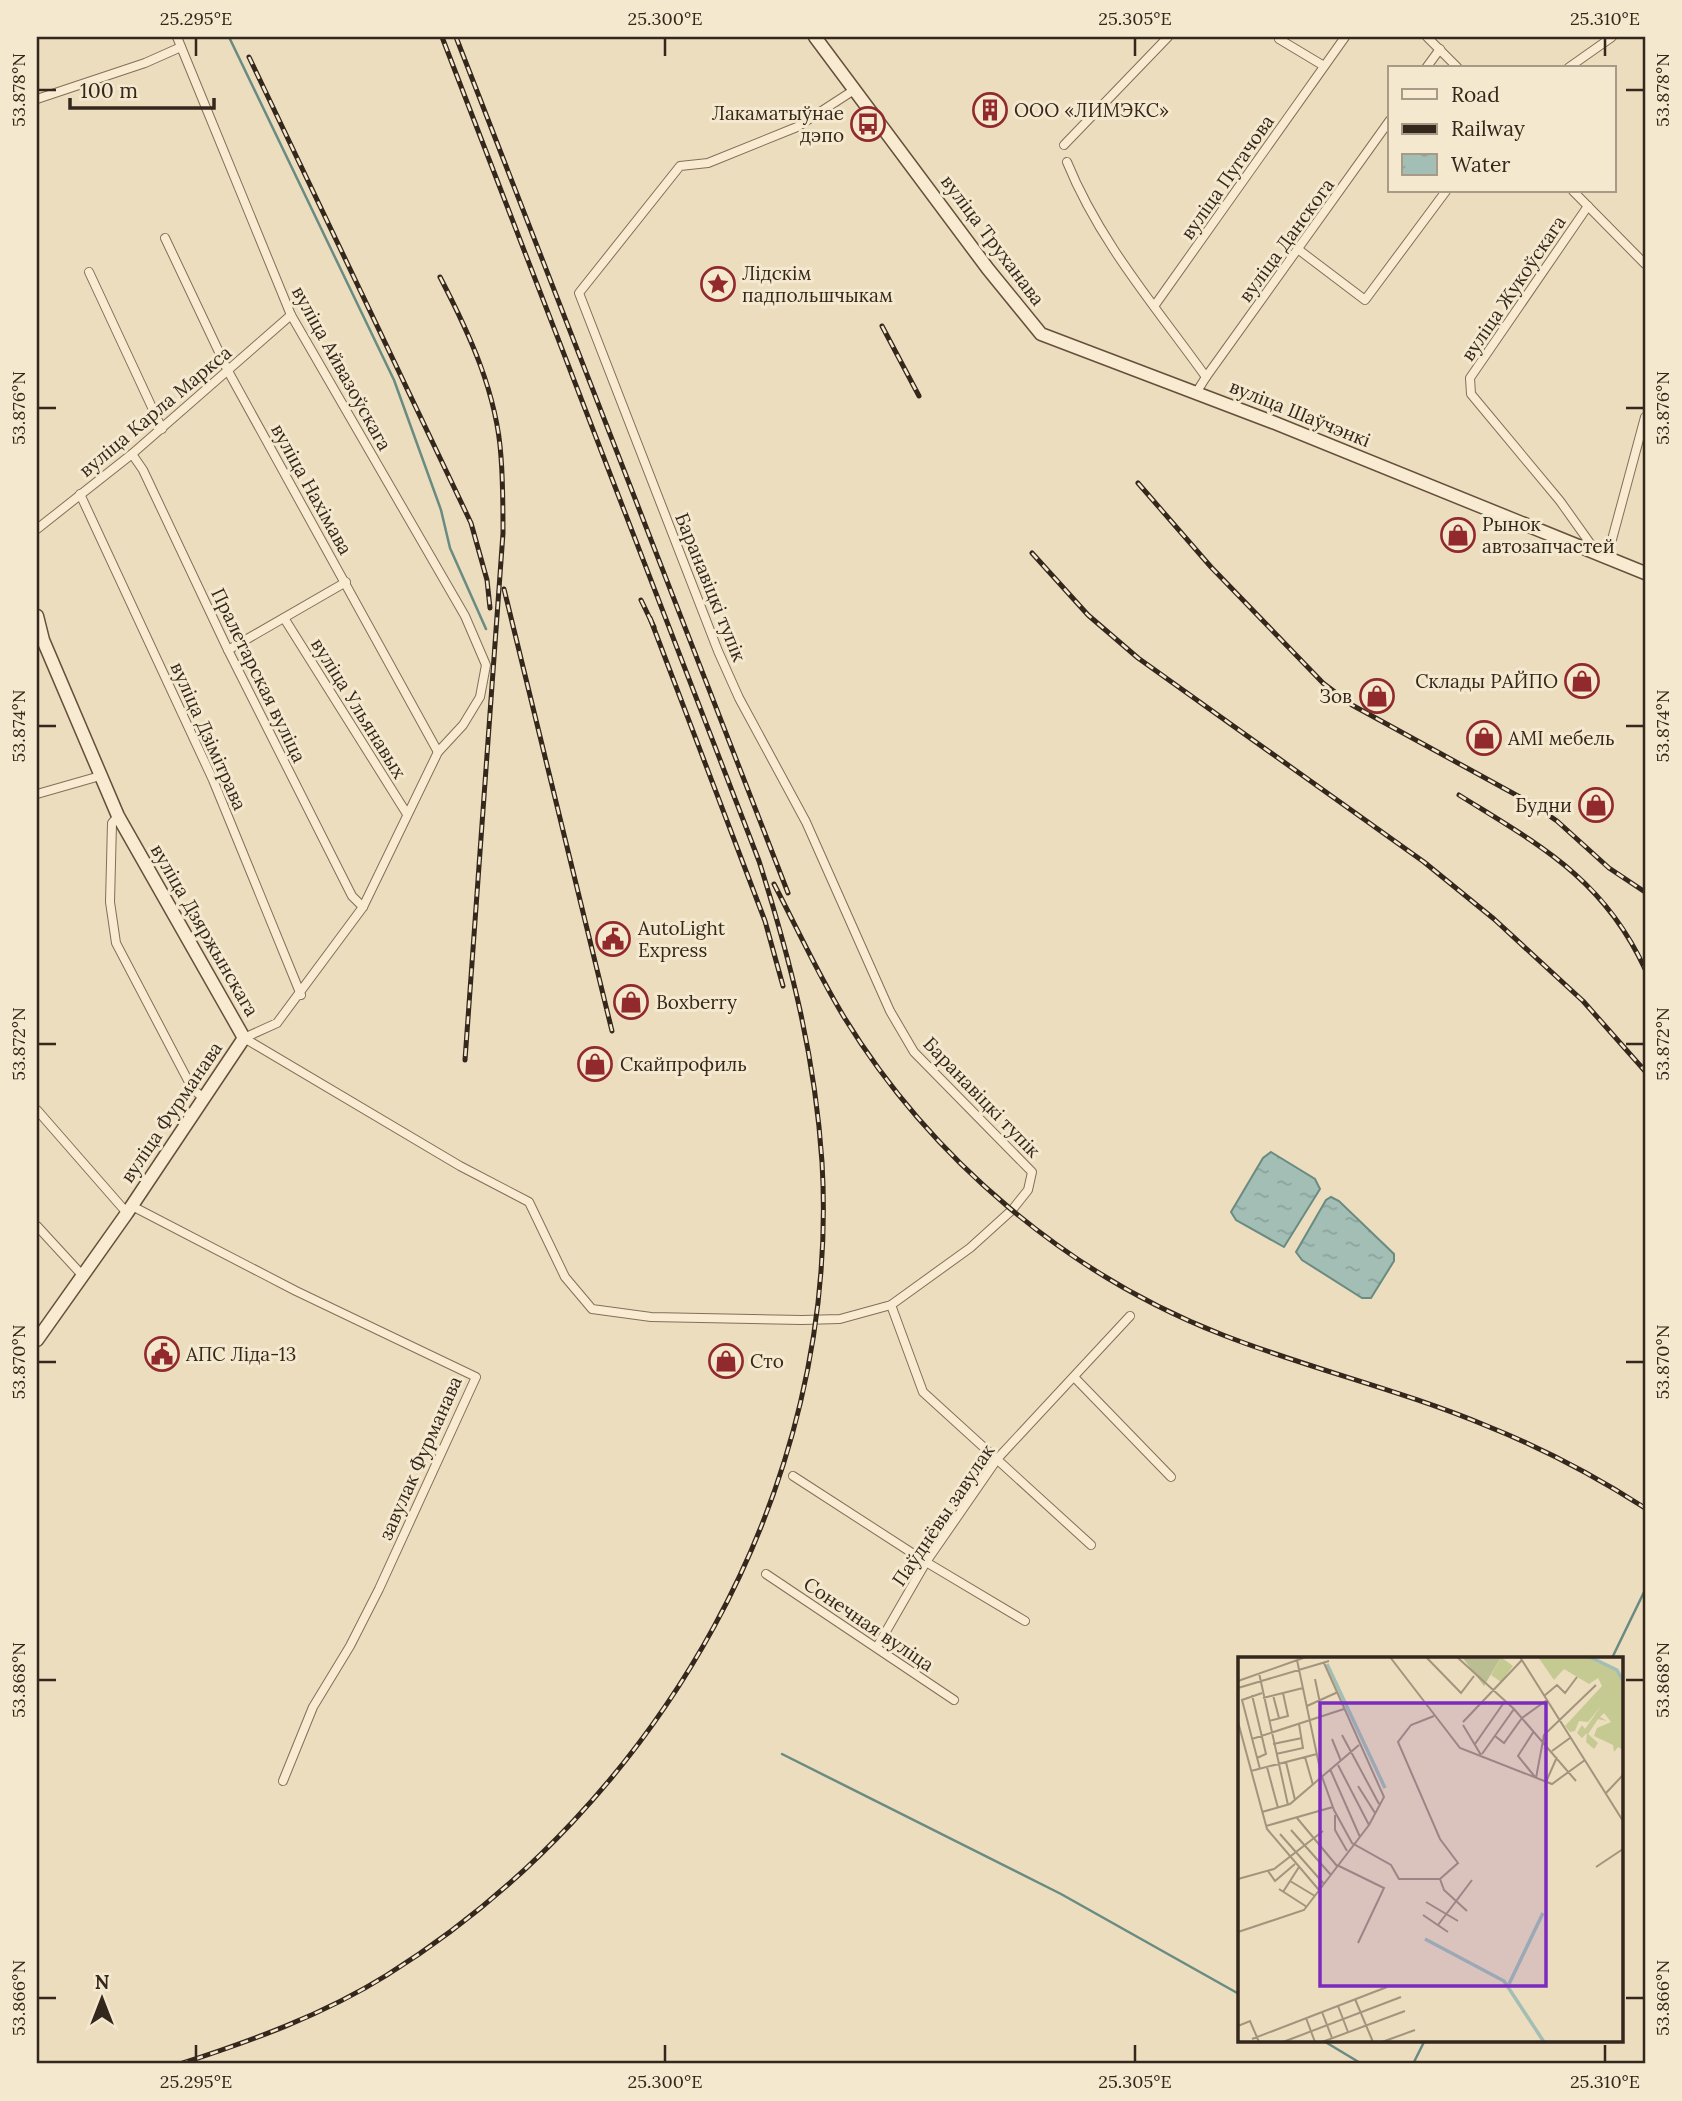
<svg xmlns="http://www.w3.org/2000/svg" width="1682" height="2101" font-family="Lora,serif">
  <defs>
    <pattern id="water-ripples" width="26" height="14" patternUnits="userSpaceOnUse" patternTransform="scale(1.75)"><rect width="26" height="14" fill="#a2beb5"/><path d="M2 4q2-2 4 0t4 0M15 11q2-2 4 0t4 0" fill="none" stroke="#8ca39b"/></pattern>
  </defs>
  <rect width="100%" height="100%" fill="#ecddbe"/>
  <!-- water -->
  <g fill="url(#water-ripples)" stroke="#698b82" stroke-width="2">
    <polygon points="1271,1152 1315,1179 1320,1189 1284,1247 1236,1220 1231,1212 1263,1158"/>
    <polygon points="1331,1197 1339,1201 1394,1254 1394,1261 1371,1298 1362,1298 1302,1260 1296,1252 1326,1200"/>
  </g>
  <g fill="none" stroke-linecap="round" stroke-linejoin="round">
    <!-- stream -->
    <g stroke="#698b82" stroke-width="2.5">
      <polyline points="229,37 394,380 441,510 450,548 486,629"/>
      <polyline points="1612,1658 1645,1590"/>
      <polyline points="782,1754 1061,1894 1239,1994"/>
      <polyline points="1322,2040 1362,2064"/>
      <polyline points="1413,2064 1425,2040"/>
    </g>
    <!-- street casing -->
    <g stroke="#846e58" stroke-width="10">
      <g id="street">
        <polyline points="177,37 291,315 465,616 486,665 480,697 463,725 438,752 363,907 277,1023 244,1038"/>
        <polyline points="1427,37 1458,68"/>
        <polyline points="1279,39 1324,66"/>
        <polyline points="1426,68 1440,49"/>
        <polyline points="1568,68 1612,37"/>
        <polyline points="37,99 145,63 181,47"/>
        <polyline points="1064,145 1168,37"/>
        <path d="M1067,162C1100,243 1156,307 1206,377L1196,393"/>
        <polyline points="1573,191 1645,264"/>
        <polyline points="1588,206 1470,378 1471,394 1560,501 1597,553"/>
        <polyline points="165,238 228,371 438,752"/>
        <polyline points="1299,250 1365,300 1446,191"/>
        <polyline points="89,272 162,429"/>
        <polyline points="1155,305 1345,37"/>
        <polyline points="1206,377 1390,120"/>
        <polyline points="132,454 143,470 228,650 352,896 363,907"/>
        <polyline points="80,494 213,780 301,995"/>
        <polyline points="37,529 132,454 291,315"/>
        <polyline points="1607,558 1645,417"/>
        <polyline points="284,618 407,814"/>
        <polyline points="228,650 346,582"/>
        <polyline points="37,794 100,776"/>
        <polyline points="118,816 112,823 110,902 116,943 192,1088 202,1097"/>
        <polyline points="244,1038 460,1166 529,1202 565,1277 592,1309 651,1317 802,1320 840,1319 891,1305 970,1248 1012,1210 1028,1190 1032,1172 914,1052 890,1011 806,822 739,698 718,651 579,293 680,166 708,163 797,127 854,90"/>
        <polyline points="37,1110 127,1213"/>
        <polyline points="132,1206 296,1291 476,1377 379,1589 350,1646 313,1707 283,1781"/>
        <polyline points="37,1226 82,1275"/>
        <polyline points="891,1305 923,1392 1091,1545"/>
        <polyline points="1075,1378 1171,1477"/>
        <polyline points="793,1476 926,1562 1025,1621"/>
        <polyline points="766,1574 954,1700"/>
        <polyline points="877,1647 926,1562 998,1458 1130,1316"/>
      </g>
    </g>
    <!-- secondary casing -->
    <g stroke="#664f3b" stroke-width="15">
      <g id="secondary">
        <polyline points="815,37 988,269 1041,334 1275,423 1645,573"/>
        <polyline points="37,616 43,640 118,816 244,1038 127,1213 37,1340"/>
      </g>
    </g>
    <!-- street -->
    <use href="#street" stroke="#f8ebd1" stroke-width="8"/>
    <!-- secondary -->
    <use href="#secondary" stroke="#f8ebd1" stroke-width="12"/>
    <!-- rail casing -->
    <g stroke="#34271c" stroke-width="5">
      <g id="rail">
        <polyline points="456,37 788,893"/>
        <polyline points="249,57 471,523 487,580 490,608"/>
        <path d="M440,277C469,333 497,393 501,457C503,482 503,508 503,533L465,1060"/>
        <polyline points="882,326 919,396"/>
        <polyline points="1138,483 1211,567 1323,683 1352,705 1529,802 1557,821 1609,868 1645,892"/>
        <polyline points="1032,553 1088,615 1138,658 1424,862 1494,919 1583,1001 1645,1071"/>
        <polyline points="504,589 612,1031"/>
        <polyline points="641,600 654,627"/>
        <polyline points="650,618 765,921 783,986"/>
        <path d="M1459,795C1539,845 1603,878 1645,969"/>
        <path d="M774,884C797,928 818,974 844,1017C931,1159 1068,1275 1223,1335C1310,1369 1401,1390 1487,1426C1542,1448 1595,1476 1645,1508"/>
        <path d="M180,2064C251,2041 323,2015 387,1975C660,1804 841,1488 822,1162C815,1056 791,962 759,861L442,37"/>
      </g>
    </g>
    <!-- rail -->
    <use href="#rail" stroke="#f4e8ce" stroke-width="2.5" stroke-dasharray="8" stroke-linecap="butt"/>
  </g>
  <!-- ticks -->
  <path fill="none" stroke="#34271c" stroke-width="2.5" d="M196,38V56M665,38V56M1135,38V56M1605,38V56M38,90H56M1626,90H1644M38,408H56M1626,408H1644M38,726H56M1626,726H1644M38,1044H56M1626,1044H1644M38,1362H56M1626,1362H1644M38,1680H56M1626,1680H1644M38,1998H56M1626,1998H1644M196,2045V2062M665,2045V2062M1135,2045V2062M1605,2045V2062"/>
  <!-- icons -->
  <defs>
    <g id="building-ring" transform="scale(1.75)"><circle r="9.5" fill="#f4e8ce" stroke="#91292d" stroke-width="1.5"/><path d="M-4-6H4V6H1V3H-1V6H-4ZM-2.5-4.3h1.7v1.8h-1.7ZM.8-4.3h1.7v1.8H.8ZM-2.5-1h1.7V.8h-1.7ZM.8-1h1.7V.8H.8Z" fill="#91292d"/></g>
    <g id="bus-ring" transform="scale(1.75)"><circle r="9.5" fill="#f4e8ce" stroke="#91292d" stroke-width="1.5"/><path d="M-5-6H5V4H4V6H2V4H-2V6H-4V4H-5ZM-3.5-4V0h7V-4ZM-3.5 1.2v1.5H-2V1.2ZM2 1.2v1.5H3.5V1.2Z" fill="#91292d"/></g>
    <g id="sight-ring" transform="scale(1.75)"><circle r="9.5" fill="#f4e8ce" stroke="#91292d" stroke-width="1.5"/><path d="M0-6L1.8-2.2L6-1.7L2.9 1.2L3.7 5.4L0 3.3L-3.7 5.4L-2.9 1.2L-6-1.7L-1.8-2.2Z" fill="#91292d"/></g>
    <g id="shop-ring" transform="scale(1.75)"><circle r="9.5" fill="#f4e8ce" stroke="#91292d" stroke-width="1.5"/><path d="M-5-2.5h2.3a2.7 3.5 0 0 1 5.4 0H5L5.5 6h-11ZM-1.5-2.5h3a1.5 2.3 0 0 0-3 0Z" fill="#91292d"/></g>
    <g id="civic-ring" transform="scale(1.75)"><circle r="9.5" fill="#f4e8ce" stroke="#91292d" stroke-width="1.5"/><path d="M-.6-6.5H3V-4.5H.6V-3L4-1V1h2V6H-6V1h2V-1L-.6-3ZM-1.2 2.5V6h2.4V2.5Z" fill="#91292d"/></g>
  </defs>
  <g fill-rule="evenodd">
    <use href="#building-ring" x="990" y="110"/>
    <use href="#bus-ring" x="868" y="124"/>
    <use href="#sight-ring" x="718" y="284"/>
    <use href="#shop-ring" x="1458" y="535"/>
    <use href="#shop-ring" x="1582" y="681"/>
    <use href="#shop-ring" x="1377" y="696"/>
    <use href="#shop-ring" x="1484" y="738"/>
    <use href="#shop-ring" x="1596" y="805"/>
    <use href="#civic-ring" x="613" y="939"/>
    <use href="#shop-ring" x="631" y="1002"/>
    <use href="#shop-ring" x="595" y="1064"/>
    <use href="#civic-ring" x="162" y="1354"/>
    <use href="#shop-ring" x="726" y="1361"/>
  </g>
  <g text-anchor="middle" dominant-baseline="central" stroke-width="6" stroke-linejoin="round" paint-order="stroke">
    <!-- poi labels -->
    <g font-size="19" fill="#34271c" stroke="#f4e8ce" text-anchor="start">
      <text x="1014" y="110">ООО «ЛИМЭКС»</text>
      <text x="844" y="113" text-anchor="end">Лакаматыўнае<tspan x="844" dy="22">дэпо</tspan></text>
      <text x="742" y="273">Лідскім<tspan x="742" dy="22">падпольшчыкам</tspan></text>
      <text x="1482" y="524">Рынок<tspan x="1482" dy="22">автозапчастей</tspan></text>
      <text x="1558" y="681" text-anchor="end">Склады РАЙПО</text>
      <text x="1352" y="696" text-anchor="end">Зов</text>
      <text x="1508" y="738">AMI мебель</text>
      <text x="1572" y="805" text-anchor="end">Будни</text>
      <text x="638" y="928">AutoLight<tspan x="638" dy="22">Express</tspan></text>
      <text x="656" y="1002">Boxberry</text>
      <text x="620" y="1064">Скайпрофиль</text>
      <text x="186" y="1354">АПС Ліда-13</text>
      <text x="750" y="1361">Сто</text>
    </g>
    <!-- street labels -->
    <g font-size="19" fill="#34271c" stroke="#f4e8ce">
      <text transform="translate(1227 177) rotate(-55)">вуліца Пугачова</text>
      <text transform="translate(993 240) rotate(53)">вуліца Труханава</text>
      <text transform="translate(1286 240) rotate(-54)">вуліца Данскога</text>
      <text transform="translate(1513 288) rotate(-56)">вуліца Жукоўскага</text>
      <text transform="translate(342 368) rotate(61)">вуліца Айвазоўскага</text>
      <text transform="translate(155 411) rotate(-40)">вуліца Карла Маркса</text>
      <text transform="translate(1300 413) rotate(22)">вуліца Шаўчэнкі</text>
      <text transform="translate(312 489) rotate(61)">вуліца Нахімава</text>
      <text transform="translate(711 587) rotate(68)">Баранавіцкі тупік</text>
      <text transform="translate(259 675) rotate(64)">Пралетарская вуліца</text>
      <text transform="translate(359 708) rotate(58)">вуліца Ульянавых</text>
      <text transform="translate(209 736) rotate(66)">вуліца Дзімітрава</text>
      <text transform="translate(205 930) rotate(60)">вуліца Дзяржынскага</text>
      <text transform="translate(982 1097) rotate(46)">Баранавіцкі тупік</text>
      <text transform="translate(171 1112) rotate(-56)">вуліца Фурманава</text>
      <text transform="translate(420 1458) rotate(-66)">завулак Фурманава</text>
      <text transform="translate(943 1515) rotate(-56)">Паўднёвы завулак</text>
      <text transform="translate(869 1624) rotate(34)">Сонечная вуліца</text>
    </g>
  </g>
  <!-- overview -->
  <g transform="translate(1238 1657)">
    <rect width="385" height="385" fill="#ecddbe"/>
    <path d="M263,0L275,9L263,25L253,18ZM300,0H350L379,14L385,27V93L380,90L376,95L375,88L356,79L359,71L373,65L366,56L362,60L369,64L360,62L350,77L360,86L356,92L348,85L349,76L344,81L339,76L344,68L347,72L363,49L350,65L341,64L337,74L332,75L327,69L364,29L360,21L351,27L326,12L316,23Z" fill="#c5ca93"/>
    <path d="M224,0H263L246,29Z" fill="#babe92"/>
    <path fill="none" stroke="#a2beb5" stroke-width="3.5" d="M352,0L379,13L385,24M89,7L147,131M187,282L266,324L306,385M271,327L305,256"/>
    <path fill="none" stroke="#a2947d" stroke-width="2" d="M152,0L222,91L314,127L347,103M188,0L223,36L236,19M219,0L276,52L338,124M282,0L385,164M59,3L83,117L96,153L114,186L153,208L161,222H202L220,206L202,182L160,85L173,68L196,59M21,16L50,148M77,22L82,46M0,24L68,0M0,31L91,4M14,38L28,97L19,101M35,38L41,61M306,39L319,28L327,36L339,20M25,41L65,31M69,49L100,35M31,64L50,59L45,36M0,65L29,172L81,233M225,65L284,3M225,68L243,98M296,74L280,99L297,120M104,78L141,147M257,79L266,86L284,61L309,43M14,82L106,52M94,82L103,104M35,87L64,81M237,87L267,44M314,94L332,81M38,97L65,91L61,67M244,97L276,52M67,100L75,128M48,105L57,143M100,108L131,168M29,110L40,151M22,112L4,43L24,36M92,112L122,180M13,114L79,97M298,121L306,78L358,28M308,125L319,100M120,129L137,156M368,136L385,118M24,155L52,147L121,88M97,158V173L109,194M59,161L99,209M28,169L95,150M53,173L93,218M42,177L86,227M99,208L146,231L120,286M358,210L385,192M30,214L37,224L57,207M0,222L36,212L85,174M202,222L206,233L229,254M52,224L77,239M41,232L69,250M45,235L61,210M188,245L220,264M185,258L210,275M200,268L234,223M0,275L66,253L131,168L146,140L86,6M117,342L135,385M100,349L110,375M84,355L94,381M68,361L77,385M0,369L12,364L21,385M14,382L149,330M45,385L163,340M84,385L167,354M144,385L177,373"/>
    <path fill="#7b2cbf" fill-opacity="0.15" stroke="#7b2cbf" stroke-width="3.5" d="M82,46H308V329H82Z"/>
    <rect width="385" height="385" fill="none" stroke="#34271c" stroke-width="3.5"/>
  </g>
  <!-- border -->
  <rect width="1682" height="2101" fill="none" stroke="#f4e8ce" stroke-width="77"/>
  <!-- legend -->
  <rect x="1388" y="66" width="228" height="126" fill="#f4e8ce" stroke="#a79b87" stroke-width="2"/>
  <rect x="1402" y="89" width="35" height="10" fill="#f8ebd1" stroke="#a79b87" stroke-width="2"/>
  <text x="1451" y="102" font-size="21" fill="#34271c">Road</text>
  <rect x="1402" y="124" width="35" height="10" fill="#34271c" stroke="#a79b87" stroke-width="2"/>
  <text x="1451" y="136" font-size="21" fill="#34271c">Railway</text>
  <rect x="1402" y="154" width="35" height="21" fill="url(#water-ripples)" stroke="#a79b87" stroke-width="2"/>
  <text x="1451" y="172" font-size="21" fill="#34271c">Water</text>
  <!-- north arrow -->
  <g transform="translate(102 1999)" stroke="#f4e8ce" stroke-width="5" paint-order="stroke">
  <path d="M0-5L12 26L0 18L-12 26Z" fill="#34271c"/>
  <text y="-10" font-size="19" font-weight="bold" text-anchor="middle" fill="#34271c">N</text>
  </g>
  <!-- scale -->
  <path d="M70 98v10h144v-10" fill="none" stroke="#34271c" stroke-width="3.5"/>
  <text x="80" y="98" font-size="21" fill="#34271c" stroke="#f4e8ce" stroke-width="5" paint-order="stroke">100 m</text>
  <rect x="38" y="38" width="1606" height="2024" fill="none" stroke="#34271c" stroke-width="2.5"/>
  <g font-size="18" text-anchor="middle" fill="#34271c">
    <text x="196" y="25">25.295°E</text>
    <text x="665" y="25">25.300°E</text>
    <text x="1135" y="25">25.305°E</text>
    <text x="1605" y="25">25.310°E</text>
    <text transform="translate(19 90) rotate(-90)" y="6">53.878°N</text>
    <text transform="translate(1663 90) rotate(-90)" y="6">53.878°N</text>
    <text transform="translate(19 408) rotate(-90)" y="6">53.876°N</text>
    <text transform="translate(1663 408) rotate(-90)" y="6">53.876°N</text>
    <text transform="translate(19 726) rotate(-90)" y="6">53.874°N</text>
    <text transform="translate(1663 726) rotate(-90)" y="6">53.874°N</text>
    <text transform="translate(19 1044) rotate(-90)" y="6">53.872°N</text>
    <text transform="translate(1663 1044) rotate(-90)" y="6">53.872°N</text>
    <text transform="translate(19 1362) rotate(-90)" y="6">53.870°N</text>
    <text transform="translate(1663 1362) rotate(-90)" y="6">53.870°N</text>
    <text transform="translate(19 1680) rotate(-90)" y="6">53.868°N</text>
    <text transform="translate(1663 1680) rotate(-90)" y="6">53.868°N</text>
    <text transform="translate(19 1998) rotate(-90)" y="6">53.866°N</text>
    <text transform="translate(1663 1998) rotate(-90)" y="6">53.866°N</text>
    <text x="196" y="2088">25.295°E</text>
    <text x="665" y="2088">25.300°E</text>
    <text x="1135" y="2088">25.305°E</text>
    <text x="1605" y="2088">25.310°E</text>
  </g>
</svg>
